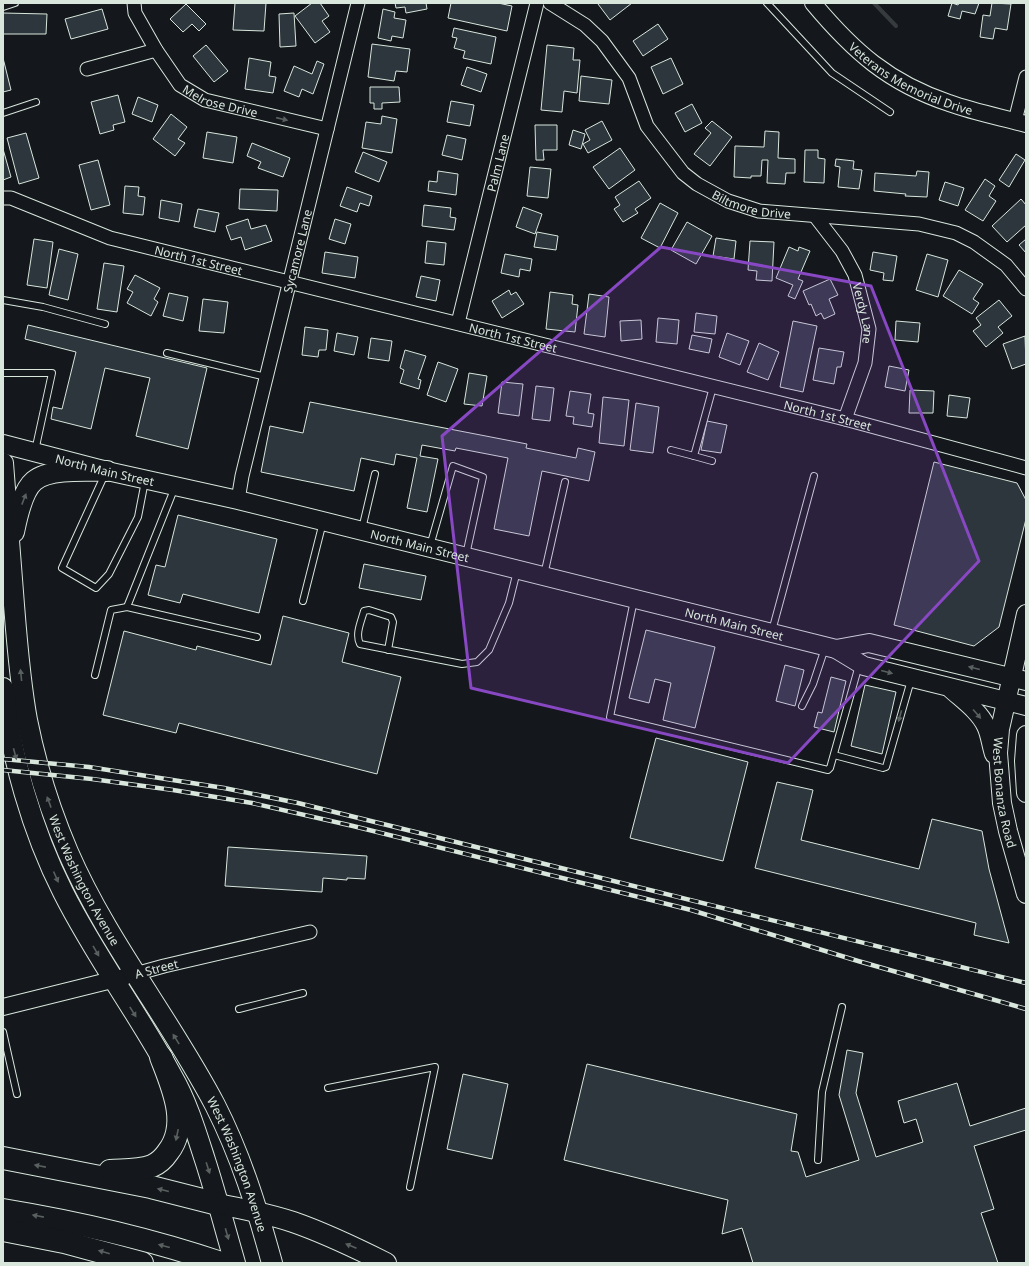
<svg xmlns="http://www.w3.org/2000/svg" width="1029" height="1266" font-family="'Noto Sans',sans-serif">
  <rect width="100%" height="100%" fill="#14181c"/>
  <g fill="none" stroke-linecap="round" stroke-linejoin="round">
    <!-- stream -->
    <polyline stroke="#363b3e" stroke-width="4" points="874,3 896,26"/>
  </g>
  <!-- building -->
  <g fill="#2c363c" stroke="#d8e6dc">
    <polygon points="235,3 266,3 264,31 233,30"/>
    <polygon points="312,3 320,3 329,16 322,21 330,32 315,43 295,16"/>
    <polygon points="395,3 426,3 427,9 406,13 405,7 396,8"/>
    <polygon points="451,3 498,3 512,6 507,31 448,18"/>
    <polygon points="599,3 632,3 610,20 598,4"/>
    <polygon points="952,3 958,5 959,3 979,3 975,14 962,11 960,19 948,16"/>
    <polygon points="992,3 1011,4 1007,30 995,28 993,39 980,37 983,15 990,16"/>
    <polygon points="186,4 206,24 199,31 192,24 183,32 170,19"/>
    <polygon points="102,9 108,29 71,39 65,19"/>
    <polygon points="383,9 395,12 394,18 406,20 403,38 392,36 391,41 378,38"/>
    <polygon points="3,13 47,14 46,34 3,34"/>
    <polygon points="294,13 296,46 280,47 279,14"/>
    <polygon points="658,24 668,39 643,56 633,41"/>
    <polygon points="454,28 496,37 491,64 463,58 465,51 454,48 457,38 452,37"/>
    <polygon points="372,44 410,49 407,72 396,71 394,81 368,77"/>
    <polygon points="206,45 228,71 214,82 193,56"/>
    <polygon points="547,45 574,48 573,60 580,60 577,93 564,91 562,112 541,110"/>
    <polygon points="3,58 11,90 3,92"/>
    <polygon points="249,58 271,62 269,76 276,77 273,93 245,89"/>
    <polygon points="671,58 683,84 663,94 651,67"/>
    <polygon points="317,61 324,64 313,94 302,89 299,97 284,91 294,66 312,74"/>
    <polygon points="467,67 487,74 481,92 461,85"/>
    <polygon points="581,76 612,80 609,104 579,101"/>
    <polygon points="370,87 399,87 400,102 382,103 382,109 374,109 374,103 370,103"/>
    <polygon points="118,95 125,122 113,125 114,130 100,134 91,102"/>
    <polygon points="138,97 158,105 152,122 132,114"/>
    <polygon points="451,101 474,105 470,126 447,122"/>
    <polygon points="692,104 702,123 685,132 675,113"/>
    <polygon points="171,114 187,127 178,139 185,143 175,156 153,139"/>
    <polygon points="382,116 397,119 392,153 362,148 366,122 381,124"/>
    <polygon points="602,121 612,140 588,153 583,144 590,140 585,130"/>
    <polygon points="712,121 732,137 710,166 694,154 711,133 705,128"/>
    <polygon points="535,125 557,125 557,150 543,150 544,160 536,160"/>
    <polygon points="573,130 585,134 581,149 569,145"/>
    <polygon points="765,131 779,132 778,158 795,159 795,173 786,173 785,184 767,183 768,160 762,160 761,176 751,176 751,178 734,177 735,146 764,147"/>
    <polygon points="207,132 237,137 233,163 203,158"/>
    <polygon points="26,133 39,178 19,184 7,138"/>
    <polygon points="447,135 466,139 462,160 442,155"/>
    <polygon points="252,143 290,158 283,177 258,168 261,162 247,156"/>
    <polygon points="620,148 635,170 609,189 593,167"/>
    <polygon points="3,149 11,177 3,180"/>
    <polygon points="805,150 818,150 818,158 825,159 824,183 804,182"/>
    <polygon points="363,152 387,162 379,182 355,172"/>
    <polygon points="1016,154 1025,160 1009,187 999,180"/>
    <polygon points="836,159 854,161 853,169 862,170 859,189 838,187 840,167 835,166"/>
    <polygon points="98,160 110,205 91,210 79,165"/>
    <polygon points="530,167 551,169 548,198 527,196"/>
    <polygon points="438,171 458,174 456,195 428,191 429,181 437,182"/>
    <polygon points="917,171 929,172 927,197 905,196 906,194 874,191 875,173 916,176"/>
    <polygon points="985,179 995,186 989,196 996,201 983,221 965,210"/>
    <polygon points="639,181 651,198 635,209 638,213 623,222 614,209 620,205 615,197"/>
    <polygon points="945,182 964,188 958,206 939,200"/>
    <polygon points="125,186 139,187 138,196 145,197 143,215 123,213"/>
    <polygon points="347,187 372,196 369,206 360,203 357,212 340,206"/>
    <polygon points="240,189 278,190 277,211 239,209"/>
    <polygon points="1021,199 1026,205 1026,225 1007,242 992,226"/>
    <polygon points="161,200 182,204 179,222 159,218"/>
    <polygon points="660,203 678,213 660,248 641,238"/>
    <polygon points="424,205 451,208 450,217 456,218 454,230 422,226"/>
    <polygon points="523,207 542,214 535,234 516,227"/>
    <polygon points="198,209 219,213 215,232 194,227"/>
    <polygon points="248,219 251,229 266,225 272,241 245,250 241,237 231,240 226,226"/>
    <polygon points="335,219 351,224 345,244 329,239"/>
    <polygon points="687,222 712,236 696,264 671,250"/>
    <polygon points="537,232 558,236 556,250 534,247"/>
    <polygon points="716,238 736,241 734,259 713,256"/>
    <polygon points="34,239 53,242 47,288 27,285"/>
    <polygon points="1026,239 1026,253 1019,245"/>
    <polygon points="427,241 446,243 444,265 425,263"/>
    <polygon points="750,241 774,242 772,281 756,280 757,271 748,270"/>
    <polygon points="789,247 798,251 799,247 810,251 798,279 803,281 795,299 788,296 793,285 776,278"/>
    <polygon points="59,249 78,254 68,300 49,295"/>
    <polygon points="325,252 358,257 355,278 322,273"/>
    <polygon points="873,252 897,256 893,281 883,280 884,273 870,270"/>
    <polygon points="505,254 532,259 530,271 520,269 519,277 501,273"/>
    <polygon points="927,254 948,260 938,297 916,290"/>
    <polygon points="104,263 124,266 117,312 97,309"/>
    <polygon points="959,270 983,284 973,299 979,303 972,314 943,296"/>
    <polygon points="135,275 160,288 154,299 158,302 151,316 127,303 133,292 127,289"/>
    <polygon points="421,276 440,280 436,301 416,297"/>
    <polygon points="830,279 838,295 829,299 835,314 824,319 821,313 816,316 811,304 809,305 803,291"/>
    <polygon points="509,290 511,295 516,292 524,304 502,318 492,301"/>
    <polygon points="550,292 573,295 572,304 578,305 575,332 546,329"/>
    <polygon points="169,293 188,297 183,321 163,316"/>
    <polygon points="589,294 609,297 605,337 584,334"/>
    <polygon points="203,299 228,302 224,333 199,331"/>
    <polygon points="999,300 1012,316 998,327 1003,333 986,347 973,331 981,325 976,318"/>
    <polygon points="696,313 717,316 715,334 694,332"/>
    <polygon points="658,318 679,320 677,344 656,342"/>
    <polygon points="641,320 642,339 621,341 620,321"/>
    <polygon points="793,321 817,326 803,392 780,387"/>
    <polygon points="896,321 920,323 918,342 895,340"/>
    <polygon points="28,325 207,368 188,449 136,436 150,378 105,368 91,429 51,419 53,407 62,409 76,352 25,339"/>
    <polygon points="305,327 328,330 326,350 319,350 318,357 302,355"/>
    <polygon points="337,333 358,337 354,355 334,351"/>
    <polygon points="727,333 749,341 740,365 719,357"/>
    <polygon points="692,335 712,339 709,353 689,349"/>
    <polygon points="1025,336 1026,364 1012,369 1003,344"/>
    <polygon points="371,338 392,341 389,361 368,358"/>
    <polygon points="759,343 779,352 768,380 747,372"/>
    <polygon points="819,348 844,352 841,367 837,367 834,384 813,380"/>
    <polygon points="405,350 426,356 418,379 421,380 419,389 400,383 404,370 400,368"/>
    <polygon points="438,362 458,369 446,402 427,395"/>
    <polygon points="889,366 909,370 905,391 885,387"/>
    <polygon points="469,373 487,376 482,406 464,404"/>
    <polygon points="502,382 523,384 519,416 498,413"/>
    <polygon points="536,386 554,388 550,421 532,419"/>
    <polygon points="910,390 934,391 933,413 909,413"/>
    <polygon points="570,391 591,394 588,413 594,414 592,427 573,424 574,417 566,416"/>
    <polygon points="949,395 970,398 967,418 947,416"/>
    <polygon points="603,397 629,400 624,446 599,443"/>
    <polygon points="310,402 527,444 526,448 576,458 578,448 595,452 589,481 542,471 529,536 494,529 508,458 456,448 455,451 422,445 420,456 438,459 427,512 407,508 417,458 396,454 394,465 361,458 354,491 261,472 270,426 303,433"/>
    <polygon points="636,403 659,407 653,453 630,450"/>
    <polygon points="707,421 727,425 721,453 701,450"/>
    <polygon points="934,462 1017,483 1026,500 1026,519 999,627 974,646 894,625"/>
    <polygon points="178,515 277,539 259,613 183,594 180,603 148,595 156,565 165,567"/>
    <polygon points="364,564 426,576 421,600 359,588"/>
    <polygon points="283,616 349,633 342,662 401,677 377,774 179,723 176,733 103,715 124,631 196,650 197,646 271,665"/>
    <polygon points="646,630 715,647 695,728 663,720 671,683 655,679 649,703 629,698"/>
    <polygon points="785,665 804,670 795,706 776,701"/>
    <polygon points="831,677 846,681 834,732 814,727 818,712 822,713"/>
    <polygon points="865,685 896,692 882,754 851,746"/>
    <polygon points="656,738 748,762 723,861 630,838"/>
    <polygon points="777,782 813,790 801,840 919,869 932,819 982,831 989,869 1009,943 974,935 976,923 755,868"/>
    <polygon points="228,847 367,856 365,879 347,878 347,880 323,878 322,892 225,886"/>
    <polygon points="847,1050 863,1053 856,1093 876,1157 923,1142 916,1119 904,1123 898,1101 957,1083 970,1126 1026,1108 1026,1130 974,1146 994,1209 981,1213 998,1263 753,1263 742,1228 722,1234 728,1200 564,1160 587,1064 797,1114 791,1151 798,1152 806,1177 859,1160 839,1095"/>
    <polygon points="463,1074 508,1084 492,1159 447,1149"/>
  </g>
  <g fill="none" stroke-linecap="round" stroke-linejoin="round">
    <!-- service casing -->
    <g stroke="#d8e6dc" stroke-width="8">
      <g id="service">
        <polyline points="767,3 832,73 890,112"/>
        <polyline points="3,7 15,3"/>
        <polyline points="3,113 36,102"/>
        <polyline points="3,300 43,307 105,324"/>
        <polyline points="167,353 266,377"/>
        <polyline points="3,373 52,373 35,451"/>
        <polyline points="671,450 694,456"/>
        <polyline points="712,461 694,456 713,387"/>
        <polyline points="105,474 62,568 96,588 109,574 138,517 145,481"/>
        <polyline points="175,487 127,607 257,637"/>
        <polyline points="362,529 375,474"/>
        <polyline points="430,546 453,466 483,477 466,555"/>
        <polyline points="544,575 565,482"/>
        <polyline points="634,600 610,717 828,770 830,768 859,665"/>
        <polyline points="303,601 323,522"/>
        <polyline points="772,631 814,476"/>
        <path d="M388,650L393,622L391,617L369,610L364,611C361,622 355,634 360,644L462,664L477,662L489,650L509,603L517,571"/>
        <polyline points="95,675 111,610 127,607"/>
        <polyline points="802,706 813,684 825,648"/>
        <polyline points="834,755 883,768 886,767 911,680"/>
        <polyline points="239,1009 303,993"/>
        <polyline points="3,1032 17,1094"/>
        <polyline points="328,1088 435,1067 410,1187"/>
        <polyline points="818,1160 822,1092 842,1007"/>
      </g>
    </g>
    <!-- minor casing -->
    <g stroke="#d8e6dc" stroke-width="15">
      <g id="minor">
        <path id="s1" d="M134,3L135,13L156,50L180,85L205,100L327,129"/>
        <path id="s2" d="M550,3L585,25L602,41L629,78L647,126L683,173L697,184L728,201L759,211L919,224L956,233L974,242L1006,265L1026,289"/>
        <polyline points="87,69 156,50"/>
        <polyline points="1015,121 1026,77"/>
        <path id="s3" d="M3,198H11L110,238L845,419L1026,468"/>
        <path id="s4" d="M815,216L842,251L855,275L869,329L865,363L845,419"/>
        <path id="s5" d="M458,323L537,3"/>
        <path id="s6" d="M238,500L242,476L358,3"/>
        <path id="s7" d="M135,974L164,966L310,932"/>
      </g>
    </g>
    <!-- tertiary casing -->
    <g stroke="#d8e6dc" stroke-width="18">
      <g id="tertiary">
        <path id="s8" d="M813,3C853,51 889,83 949,103C974,112 1000,117 1026,124"/>
        <polyline points="3,1007 124,977"/>
      </g>
    </g>
    <!-- secondary casing -->
    <g stroke="#d8e6dc" stroke-width="20">
      <g id="secondary">
        <path id="s9" d="M3,444L107,471L238,500L836,649L864,666L1026,706"/>
        <path id="s10" d="M1026,614L1000,729L998,753L1002,803L1008,831L1026,894"/>
        <polyline points="836,649 869,643 1026,681"/>
        <path d="M951,689C963,700 979,711 986,726C990,734 991,745 994,754"/>
        <polyline points="1026,735 1024,761 1026,793"/>
      </g>
    </g>
    <!-- primary casing -->
    <g stroke="#d8e6dc" stroke-width="22">
      <g id="primary">
        <path id="s11" d="M3,463C7,510 10,558 14,605C17,643 20,682 27,720C36,765 50,810 68,852C107,942 170,1019 215,1105C241,1156 257,1208 272,1263"/>
        <path d="M14,532C17,518 22,491 34,481C49,468 88,471 107,471"/>
        <path d="M3,688C11,756 32,831 63,892C95,956 138,1013 172,1076C187,1102 196,1132 205,1160C216,1194 225,1229 235,1263"/>
        <path d="M218,1204C244,1209 269,1214 293,1222C325,1233 356,1248 386,1263"/>
      </g>
    </g>
    <!-- motorway casing -->
    <g stroke="#d8e6dc" stroke-width="24">
      <g id="motorway">
        <polyline points="3,1158 151,1187 218,1204"/>
        <path d="M110,1171C124,1170 138,1171 152,1166C159,1163 164,1158 168,1152C190,1124 172,1086 161,1057"/>
        <path d="M3,1210C76,1222 150,1239 221,1263"/>
        <polyline points="3,1230 64,1242 142,1263"/>
      </g>
    </g>
    <!-- service -->
    <use href="#service" stroke="#14181c" stroke-width="6"/>
    <!-- minor -->
    <use href="#minor" stroke="#14181c" stroke-width="13"/>
    <!-- tertiary -->
    <use href="#tertiary" stroke="#14181c" stroke-width="16"/>
    <!-- secondary -->
    <use href="#secondary" stroke="#14181c" stroke-width="18"/>
    <!-- primary -->
    <use href="#primary" stroke="#14181c" stroke-width="20"/>
    <!-- motorway -->
    <use href="#motorway" stroke="#14181c" stroke-width="22"/>
    <!-- rail casing -->
    <g stroke="#d8e6dc" stroke-width="4.5">
      <g id="rail">
        <polyline points="3,759 89,767 224,788 298,803 1026,983"/>
        <polyline points="3,770 92,779 173,790 252,803 353,826 691,910 858,961 1026,1009"/>
      </g>
    </g>
    <!-- rail -->
    <use href="#rail" stroke="#14181c" stroke-width="3" stroke-dasharray="9" stroke-linecap="butt"/>
  </g>
  <!-- one-way arrows -->
  <defs><path id="oneway-solid" d="M-6-.8H1V-3.2L6.5 0L1 3.2V.8H-6Z"/></defs>
  <g fill="#59605f">
    <use href="#oneway-solid" transform="translate(282 119) rotate(13)"/>
    <use href="#oneway-solid" transform="translate(24 499) rotate(-69)"/>
    <use href="#oneway-solid" transform="translate(974 668) rotate(-166)"/>
    <use href="#oneway-solid" transform="translate(887 672) rotate(15)"/>
    <use href="#oneway-solid" transform="translate(21 675) rotate(-96)"/>
    <use href="#oneway-solid" transform="translate(977 714) rotate(49)"/>
    <use href="#oneway-solid" transform="translate(900 716) rotate(105)"/>
    <use href="#oneway-solid" transform="translate(15 754) rotate(75)"/>
    <use href="#oneway-solid" transform="translate(49 802) rotate(-110)"/>
    <use href="#oneway-solid" transform="translate(56 877) rotate(66)"/>
    <use href="#oneway-solid" transform="translate(96 951) rotate(60)"/>
    <use href="#oneway-solid" transform="translate(133 1012) rotate(58)"/>
    <use href="#oneway-solid" transform="translate(176 1039) rotate(-122)"/>
    <use href="#oneway-solid" transform="translate(177 1135) rotate(102)"/>
    <use href="#oneway-solid" transform="translate(40 1166) rotate(-169)"/>
    <use href="#oneway-solid" transform="translate(208 1168) rotate(72)"/>
    <use href="#oneway-solid" transform="translate(163 1190) rotate(-166)"/>
    <use href="#oneway-solid" transform="translate(38 1216) rotate(-169)"/>
    <use href="#oneway-solid" transform="translate(227 1234) rotate(74)"/>
    <use href="#oneway-solid" transform="translate(164 1246) rotate(-165)"/>
    <use href="#oneway-solid" transform="translate(351 1246) rotate(-157)"/>
    <use href="#oneway-solid" transform="translate(104 1252) rotate(-164)"/>
  </g>
  <!-- marked area -->
  <path fill="#8948c3" fill-opacity="0.2" stroke="#8948c3" stroke-width="3" stroke-linejoin="round" d="M661,247L871,286L979,561L788,763L471,688L442,436Z"/>
  <g text-anchor="middle" dominant-baseline="central" stroke-width="3" stroke-linejoin="round" paint-order="stroke">
    <!-- street labels -->
    <g font-size="12" fill="#d8e6dc" stroke="#14181c">
      <text stroke="none"><textPath href="#s8" startOffset="126">Veterans Memorial Drive</textPath></text>
      <text stroke="none"><textPath href="#s1" startOffset="139">Melrose Drive</textPath></text>
      <text stroke="none"><textPath href="#s5" startOffset="165">Palm Lane</textPath></text>
      <text stroke="none"><textPath href="#s2" startOffset="298">Biltmore Drive</textPath></text>
      <text stroke="none"><textPath href="#s6" startOffset="256">Sycamore Lane</textPath></text>
      <text stroke="none"><textPath href="#s3" startOffset="206">North 1st Street</textPath></text>
      <text stroke="none"><textPath href="#s4" startOffset="111">Verdy Lane</textPath></text>
      <text stroke="none"><textPath href="#s3" startOffset="530">North 1st Street</textPath></text>
      <text stroke="none"><textPath href="#s3" startOffset="854">North 1st Street</textPath></text>
      <text stroke="none"><textPath href="#s9" startOffset="105">North Main Street</textPath></text>
      <text stroke="none"><textPath href="#s9" startOffset="429">North Main Street</textPath></text>
      <text stroke="none"><textPath href="#s9" startOffset="753">North Main Street</textPath></text>
      <text stroke="none"><textPath href="#s10" startOffset="182">West Bonanza Road</textPath></text>
      <text stroke="none"><textPath href="#s11" startOffset="429">West Washington Avenue</textPath></text>
      <text stroke="none"><textPath href="#s7" startOffset="22">A Street</textPath></text>
      <text stroke="none"><textPath href="#s11" startOffset="753">West Washington Avenue</textPath></text>
    </g>
  </g>
  <!-- border -->
  <rect width="1029" height="1266" fill="none" stroke="#d8e6dc" stroke-width="8"/>
</svg>
